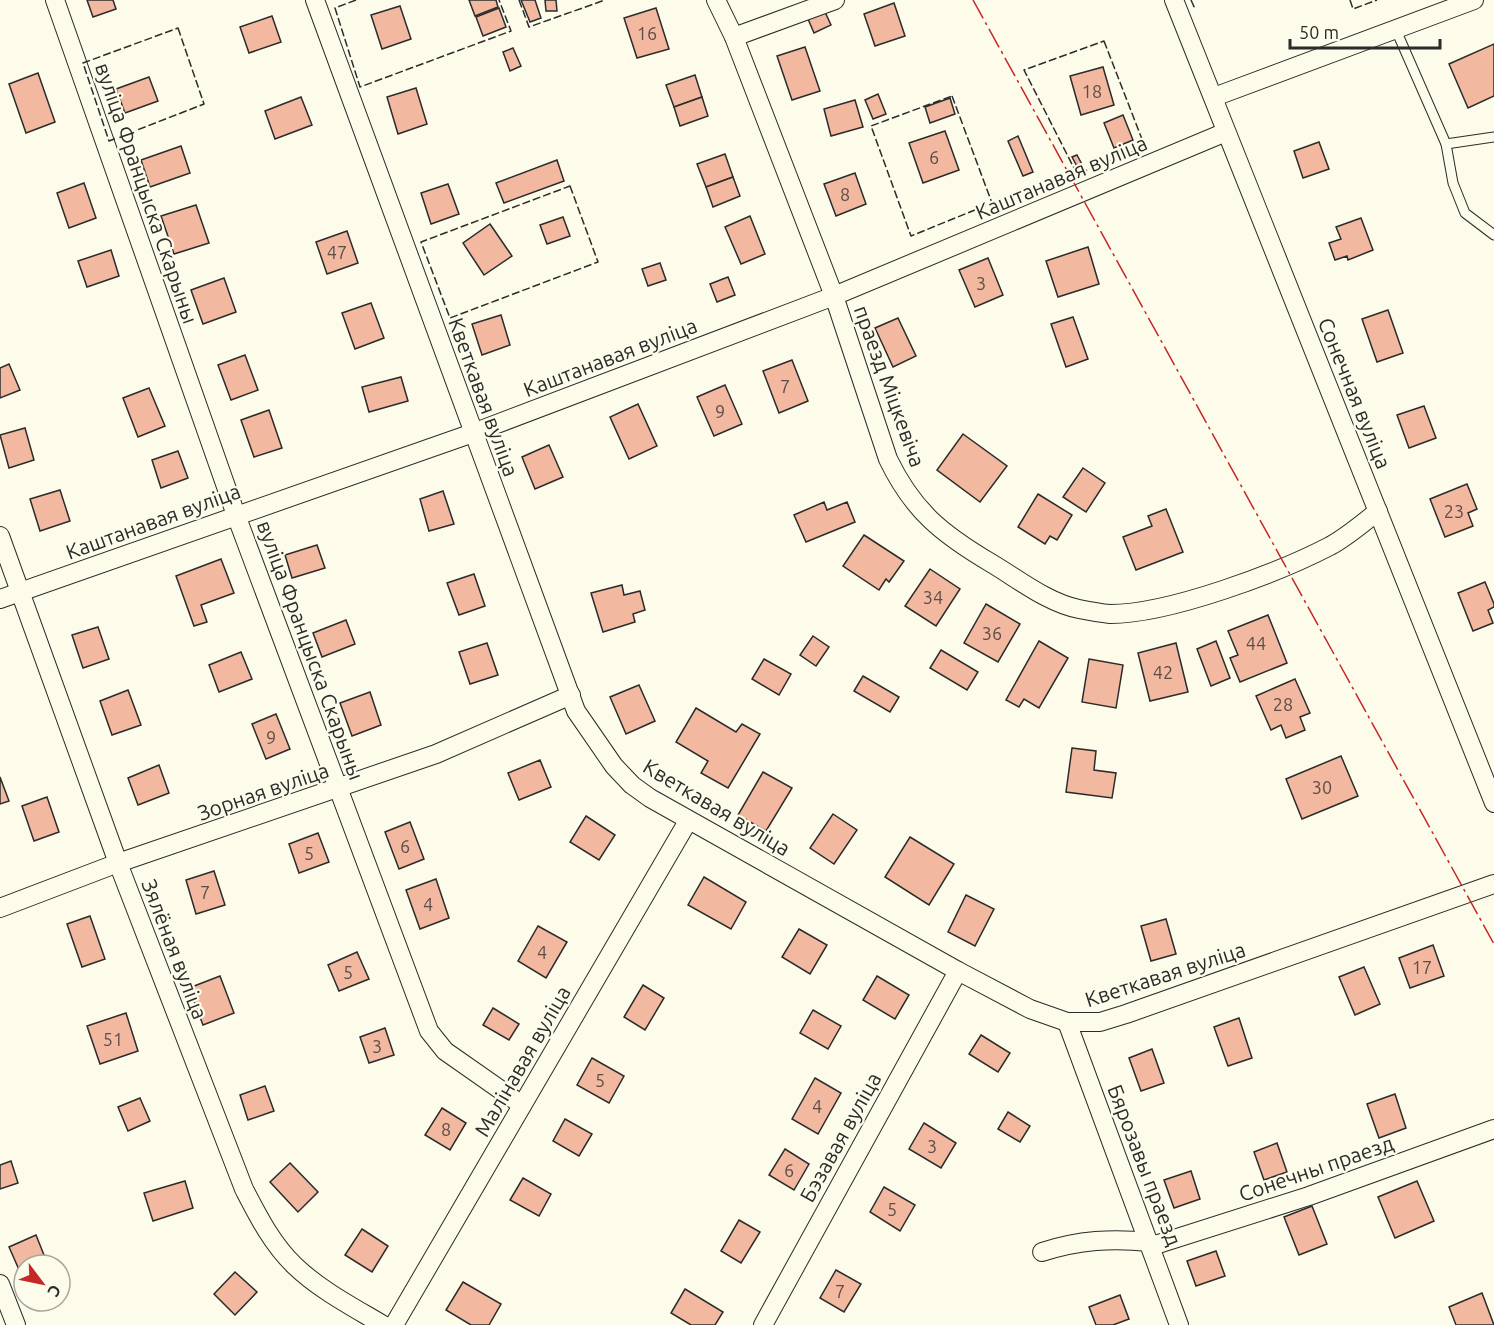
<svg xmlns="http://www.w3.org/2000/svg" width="1494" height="1325" font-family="Ubuntu,sans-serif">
  <rect width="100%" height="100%" fill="#fdfbea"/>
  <!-- building -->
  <g fill="#f2b8a0" stroke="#2b2b2b" stroke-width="1.5">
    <polygon points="87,0 113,0 116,9 93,17"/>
    <polygon points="469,0 496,0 498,7 475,16"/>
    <polygon points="521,0 535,0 541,18 530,22"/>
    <polygon points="545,0 556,0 557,11 546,11"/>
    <polygon points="894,3 905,36 875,46 864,14"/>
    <polygon points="400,6 411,39 382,49 371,15"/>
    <polygon points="499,8 506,27 483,36 476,17"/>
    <polygon points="656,8 669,49 637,58 624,18"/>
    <polygon points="825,12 831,25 814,33 808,19"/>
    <polygon points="272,16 281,42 249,53 240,27"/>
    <polygon points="1494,44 1494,96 1468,108 1449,64"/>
    <polygon points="805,47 820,91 792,100 777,56"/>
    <polygon points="513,48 521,66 510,71 503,52"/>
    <polygon points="1103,67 1114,105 1081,115 1070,76"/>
    <polygon points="38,73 55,122 26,133 9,84"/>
    <polygon points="695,75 702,97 674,107 666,85"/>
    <polygon points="149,77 158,101 125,113 116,89"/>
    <polygon points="416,88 427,124 398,134 387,97"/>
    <polygon points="878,94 886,114 873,119 865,100"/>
    <polygon points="301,97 312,125 275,139 265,111"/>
    <polygon points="702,97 708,116 680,126 674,107"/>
    <polygon points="950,98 955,114 930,123 925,107"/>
    <polygon points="855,100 863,127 831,136 824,109"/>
    <polygon points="1123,115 1133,140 1114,148 1104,123"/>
    <polygon points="945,131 959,170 923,183 909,143"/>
    <polygon points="1018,136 1033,172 1023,176 1008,141"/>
    <polygon points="1319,142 1329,169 1303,178 1294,151"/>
    <polygon points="181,146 190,173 150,187 141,160"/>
    <polygon points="725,154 733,177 706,187 697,164"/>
    <polygon points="1077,155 1084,168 1079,170 1072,157"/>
    <polygon points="557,160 564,181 504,203 496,183"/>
    <polygon points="855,173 866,204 836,216 824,184"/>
    <polygon points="733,177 740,196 713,207 706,187"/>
    <polygon points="84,183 96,218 69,228 57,193"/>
    <polygon points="448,184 459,214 431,224 421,193"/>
    <polygon points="196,205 209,243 174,254 161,216"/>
    <polygon points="750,216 765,254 741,264 725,227"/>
    <polygon points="563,217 570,236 547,244 540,225"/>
    <polygon points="1361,218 1373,250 1348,260 1347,256 1335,260 1329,243 1341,239 1336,227"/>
    <polygon points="490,224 512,256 484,275 463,243"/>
    <polygon points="347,231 358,263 327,274 316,242"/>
    <polygon points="1088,247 1099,284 1058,297 1046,261"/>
    <polygon points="111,250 119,276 87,287 78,261"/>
    <polygon points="988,258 1003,295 975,307 959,270"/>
    <polygon points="660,263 666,280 648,286 642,269"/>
    <polygon points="728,277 735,295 717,302 710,284"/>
    <polygon points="224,278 236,312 203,324 191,290"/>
    <polygon points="371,303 384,338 355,349 342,313"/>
    <polygon points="1388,310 1403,353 1377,362 1362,319"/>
    <polygon points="501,315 510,345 482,355 472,324"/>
    <polygon points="1073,317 1088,359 1066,367 1051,324"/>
    <polygon points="898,318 916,356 893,367 875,328"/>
    <polygon points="245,355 258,390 231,400 218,365"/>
    <polygon points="792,360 808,401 779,413 763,371"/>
    <polygon points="9,364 20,390 0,398 0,368"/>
    <polygon points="401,377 408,401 369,412 362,387"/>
    <polygon points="725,385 742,424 714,436 697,397"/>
    <polygon points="149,388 165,426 138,437 123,398"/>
    <polygon points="638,404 657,446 629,459 610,417"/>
    <polygon points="1424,406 1436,438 1409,448 1397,415"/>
    <polygon points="269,410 282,448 254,457 241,420"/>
    <polygon points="25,428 34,460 9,468 0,435"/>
    <polygon points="963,434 1007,466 980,502 937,470"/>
    <polygon points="549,445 563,477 535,489 522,457"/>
    <polygon points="178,451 188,478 161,488 152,460"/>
    <polygon points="1083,468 1105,483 1086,512 1063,497"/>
    <polygon points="1467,484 1477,509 1468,513 1473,526 1445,537 1430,499"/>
    <polygon points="60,490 70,521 40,531 30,499"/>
    <polygon points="443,491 454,524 429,531 420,499"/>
    <polygon points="1038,494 1072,515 1057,540 1050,536 1045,544 1018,527"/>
    <polygon points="824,502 827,510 847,502 855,522 806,542 794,515"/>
    <polygon points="1166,509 1183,552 1136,570 1123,537 1152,526 1148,516"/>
    <polygon points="864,535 904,561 889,582 886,579 879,590 843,566"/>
    <polygon points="317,545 325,568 292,578 285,555"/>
    <polygon points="221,559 234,593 201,605 207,622 194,626 176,576"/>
    <polygon points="930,569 960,589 936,626 905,606"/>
    <polygon points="474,574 485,606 459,615 447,583"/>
    <polygon points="1485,582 1494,604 1494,607 1488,610 1493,623 1473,631 1458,593"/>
    <polygon points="622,585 624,595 640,591 645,610 633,614 635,622 603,632 591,593"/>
    <polygon points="986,604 1020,624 998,662 964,643"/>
    <polygon points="1268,615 1287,663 1240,682 1230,658 1238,655 1228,631"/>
    <polygon points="346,620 355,644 322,657 313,633"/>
    <polygon points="98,627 109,659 83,668 72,635"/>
    <polygon points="813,636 829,647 816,666 800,655"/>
    <polygon points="1039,641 1068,658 1039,708 1024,699 1019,707 1006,700"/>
    <polygon points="1216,641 1230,678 1211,686 1197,649"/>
    <polygon points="487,643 498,675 470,684 459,652"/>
    <polygon points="1176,643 1188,692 1150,701 1138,653"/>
    <polygon points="941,650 978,672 967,690 930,668"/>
    <polygon points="241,652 252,679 219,692 209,665"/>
    <polygon points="764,659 791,674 779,695 752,679"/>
    <polygon points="1089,659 1123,665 1116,708 1082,702"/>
    <polygon points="863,676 899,697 890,712 854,691"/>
    <polygon points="1295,679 1310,713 1300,717 1305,730 1286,738 1281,725 1271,730 1256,696"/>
    <polygon points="639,685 655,721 626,734 610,697"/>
    <polygon points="128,690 141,725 112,735 100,701"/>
    <polygon points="370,692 381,725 352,736 340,703"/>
    <polygon points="696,708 736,732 742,724 760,734 728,788 701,773 708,761 676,742"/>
    <polygon points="276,714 290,749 266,759 252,724"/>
    <polygon points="1072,748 1096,751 1094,770 1116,773 1112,798 1066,792"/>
    <polygon points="1341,756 1358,796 1302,819 1286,779"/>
    <polygon points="540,760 551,787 519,800 508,773"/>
    <polygon points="159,765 169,793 138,805 128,778"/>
    <polygon points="763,772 792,788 766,831 738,815"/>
    <polygon points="0,777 9,801 0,804"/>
    <polygon points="47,797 59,832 34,841 22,806"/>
    <polygon points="833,814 857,830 834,864 810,848"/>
    <polygon points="586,816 615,835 599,860 570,842"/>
    <polygon points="410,822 424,859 399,869 385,832"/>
    <polygon points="318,833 329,862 299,873 289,844"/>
    <polygon points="910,837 954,864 929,905 885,877"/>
    <polygon points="214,871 225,905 196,914 186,880"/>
    <polygon points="704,877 746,902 731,929 688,905"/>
    <polygon points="436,879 449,918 420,929 406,890"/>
    <polygon points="966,895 994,909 975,946 948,932"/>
    <polygon points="90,916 105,959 82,967 67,924"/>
    <polygon points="1166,919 1176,954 1151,961 1141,926"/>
    <polygon points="538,926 567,942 546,978 518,961"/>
    <polygon points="799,929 827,945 810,974 782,957"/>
    <polygon points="1433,945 1444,976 1410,988 1399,958"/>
    <polygon points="357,952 369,979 339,991 328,965"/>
    <polygon points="1364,967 1380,1004 1355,1015 1339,977"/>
    <polygon points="220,976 234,1013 203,1025 189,988"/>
    <polygon points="877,976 909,995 895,1019 863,1000"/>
    <polygon points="643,985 664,998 645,1030 624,1017"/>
    <polygon points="493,1008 519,1024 509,1040 483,1025"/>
    <polygon points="813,1010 841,1026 828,1049 800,1033"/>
    <polygon points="126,1013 138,1051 100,1064 87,1026"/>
    <polygon points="1239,1018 1252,1058 1228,1066 1214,1027"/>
    <polygon points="385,1028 394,1055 369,1063 360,1037"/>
    <polygon points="981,1035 1010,1053 998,1072 969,1054"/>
    <polygon points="1152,1049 1164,1083 1141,1091 1129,1058"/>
    <polygon points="592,1058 624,1076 609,1103 577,1085"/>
    <polygon points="815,1078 841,1093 818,1134 792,1119"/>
    <polygon points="265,1086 274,1111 248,1120 240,1095"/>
    <polygon points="1395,1094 1406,1128 1379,1138 1367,1104"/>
    <polygon points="140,1098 150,1121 128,1131 118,1107"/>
    <polygon points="442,1108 466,1123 450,1150 425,1135"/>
    <polygon points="1008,1112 1030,1126 1020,1142 998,1129"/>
    <polygon points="565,1119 592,1134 579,1156 553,1141"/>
    <polygon points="924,1123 956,1143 941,1168 909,1149"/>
    <polygon points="1277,1143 1287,1172 1264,1180 1254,1152"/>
    <polygon points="785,1149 809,1164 794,1190 769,1175"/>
    <polygon points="11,1161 18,1183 0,1189 0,1165"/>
    <polygon points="290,1163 318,1192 298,1212 270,1182"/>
    <polygon points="1191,1171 1200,1199 1174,1208 1164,1180"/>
    <polygon points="523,1178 551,1194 539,1216 510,1200"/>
    <polygon points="185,1181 193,1208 153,1221 144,1193"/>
    <polygon points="1417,1181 1434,1221 1395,1238 1378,1197"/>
    <polygon points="884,1187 915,1205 900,1231 870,1212"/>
    <polygon points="1312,1206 1327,1244 1299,1255 1284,1217"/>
    <polygon points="739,1220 760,1232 741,1263 721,1251"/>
    <polygon points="362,1229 388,1246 372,1272 345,1255"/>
    <polygon points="36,1235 48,1265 24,1265 24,1281 9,1247"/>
    <polygon points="1216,1251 1225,1276 1196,1286 1187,1261"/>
    <polygon points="836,1270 861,1284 844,1312 820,1298"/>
    <polygon points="235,1272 257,1292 235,1315 214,1294"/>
    <polygon points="463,1282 501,1304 489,1325 471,1325 446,1310"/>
    <polygon points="685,1289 723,1312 715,1325 691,1325 671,1313"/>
    <polygon points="1482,1293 1494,1325 1456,1325 1449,1307"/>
    <polygon points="1120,1295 1129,1319 1113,1325 1096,1325 1089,1307"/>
  </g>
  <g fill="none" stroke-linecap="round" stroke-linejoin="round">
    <!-- lane casing -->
    <g stroke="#2b2b2b" stroke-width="11">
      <g id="lane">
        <polyline points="1396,30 1446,144 1494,137"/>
        <polyline points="1446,144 1453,183 1465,213 1494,235"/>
      </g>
    </g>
    <!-- street casing -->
    <g stroke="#2b2b2b" stroke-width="20">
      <g id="street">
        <polyline points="55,0 236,515 429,1031 445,1051 522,1105"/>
        <polyline points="315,0 576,711 614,766 632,785 650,798 958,971 1030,1009 1067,1022 1100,1022 1126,1014 1494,884"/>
        <path d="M716,0L734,37L834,296L888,459C913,511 942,534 991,563C1018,579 1048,603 1079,609C1089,611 1100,613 1110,614C1169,614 1278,573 1330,546C1348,536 1363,523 1378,511"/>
        <polyline points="1174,0 1494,803"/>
        <polyline points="734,37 835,0"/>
        <polyline points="1214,97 1474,0"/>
        <path d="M0,536L118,863L244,1189C258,1216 272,1244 295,1266C320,1290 353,1307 383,1325"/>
        <polyline points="0,599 473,433 834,296 1226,132"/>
        <polyline points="0,908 118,863 436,754 571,695"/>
        <polyline points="1067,1022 1179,1325"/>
        <polyline points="1152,1246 1309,1196 1494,1129"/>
        <path d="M1042,1252C1079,1240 1112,1238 1150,1242"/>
        <polyline points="0,1284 16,1325"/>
        <polyline points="394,1325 688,821"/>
        <polyline points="763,1325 958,971"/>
      </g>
    </g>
    <!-- lane -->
    <use href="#lane" stroke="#fdfbea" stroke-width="9"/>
    <!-- street -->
    <use href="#street" stroke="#fdfbea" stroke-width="18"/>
    <!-- fence -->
    <g stroke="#2b2b2b" stroke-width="1.5" stroke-dasharray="8 3" stroke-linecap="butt">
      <polyline points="356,0 335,8 360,87 511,31 499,0"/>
      <polyline points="519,0 529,27 605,0"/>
      <polyline points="1191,0 1195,9"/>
      <polyline points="1350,0 1353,9 1377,0"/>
      <polygon points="178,28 204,104 109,141 83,63"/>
      <polygon points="1104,41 1145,147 1077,174 1024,70"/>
      <polygon points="952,96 992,203 911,236 871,126"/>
      <polygon points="570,186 598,262 450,318 421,242"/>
    </g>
    <!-- power -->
    <polyline stroke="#c62828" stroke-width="1.5" stroke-dasharray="21 4.5 3 4.5" stroke-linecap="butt" points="973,0 1494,944"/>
  </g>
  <g text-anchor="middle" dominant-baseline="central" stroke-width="4.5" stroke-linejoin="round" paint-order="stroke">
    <!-- number labels -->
    <g font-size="18" fill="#5d4e48">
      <text x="647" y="33">16</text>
      <text x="1092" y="91">18</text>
      <text x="934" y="157">6</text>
      <text x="845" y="194">8</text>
      <text x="337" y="252">47</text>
      <text x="981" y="283">3</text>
      <text x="785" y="386">7</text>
      <text x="720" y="411">9</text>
      <text x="1454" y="511">23</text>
      <text x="933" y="597">34</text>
      <text x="992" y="633">36</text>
      <text x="1256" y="643">44</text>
      <text x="1163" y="672">42</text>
      <text x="1283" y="704">28</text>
      <text x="271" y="737">9</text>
      <text x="1322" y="787">30</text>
      <text x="405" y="846">6</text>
      <text x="309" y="853">5</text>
      <text x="205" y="892">7</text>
      <text x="428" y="904">4</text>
      <text x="542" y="952">4</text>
      <text x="1422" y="967">17</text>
      <text x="348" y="972">5</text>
      <text x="113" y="1039">51</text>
      <text x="377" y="1046">3</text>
      <text x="600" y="1080">5</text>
      <text x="817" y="1106">4</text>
      <text x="446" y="1129">8</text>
      <text x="932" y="1146">3</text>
      <text x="789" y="1170">6</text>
      <text x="892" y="1209">5</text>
      <text x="840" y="1291">7</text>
    </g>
    <!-- street labels -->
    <g font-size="21" fill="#2b2b2b" stroke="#fdfbea">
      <text transform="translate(1061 177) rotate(-23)">Каштанавая вуліца</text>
      <text transform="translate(147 193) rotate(71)">вуліца Францыска Скарыны</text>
      <text transform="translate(610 357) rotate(-21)">Каштанавая вуліца</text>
      <text transform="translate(890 386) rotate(70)">праезд Міцкевіча</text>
      <text transform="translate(1355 393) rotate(68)">Сонечная вуліца</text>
      <text transform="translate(484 397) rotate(70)">Кветкавая вуліца</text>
      <text transform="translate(153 521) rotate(-20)">Каштанавая вуліца</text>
      <text transform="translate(311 650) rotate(70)">вуліца Францыска Скарыны</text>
      <text transform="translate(263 791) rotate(-19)">Зорная вуліца</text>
      <text transform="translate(717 807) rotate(31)">Кветкавая вуліца</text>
      <text transform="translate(175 949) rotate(69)">Зялёная вуліца</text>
      <text transform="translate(1165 974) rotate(-18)">Кветкавая вуліца</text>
      <text transform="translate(522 1061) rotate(-60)">Малінавая вуліца</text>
      <text transform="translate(840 1137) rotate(-61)">Бэзавая вуліца</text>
      <text transform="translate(1145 1165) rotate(69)">Бярозавы праезд</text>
      <text transform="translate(1316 1168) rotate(-19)">Сонечны праезд</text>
    </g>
  </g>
  <!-- north arrow -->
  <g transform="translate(42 1283) rotate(122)"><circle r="28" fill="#fdfbea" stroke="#a9a89e" stroke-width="1.5"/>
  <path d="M0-4.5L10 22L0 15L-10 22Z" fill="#c62828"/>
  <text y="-9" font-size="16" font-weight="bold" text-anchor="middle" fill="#2b2b2b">С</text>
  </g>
  <!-- scale -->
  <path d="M1290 39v9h150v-9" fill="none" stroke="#2b2b2b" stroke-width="3"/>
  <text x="1299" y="39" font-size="18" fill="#2b2b2b" stroke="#fdfbea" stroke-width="4.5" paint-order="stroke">50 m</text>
</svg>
